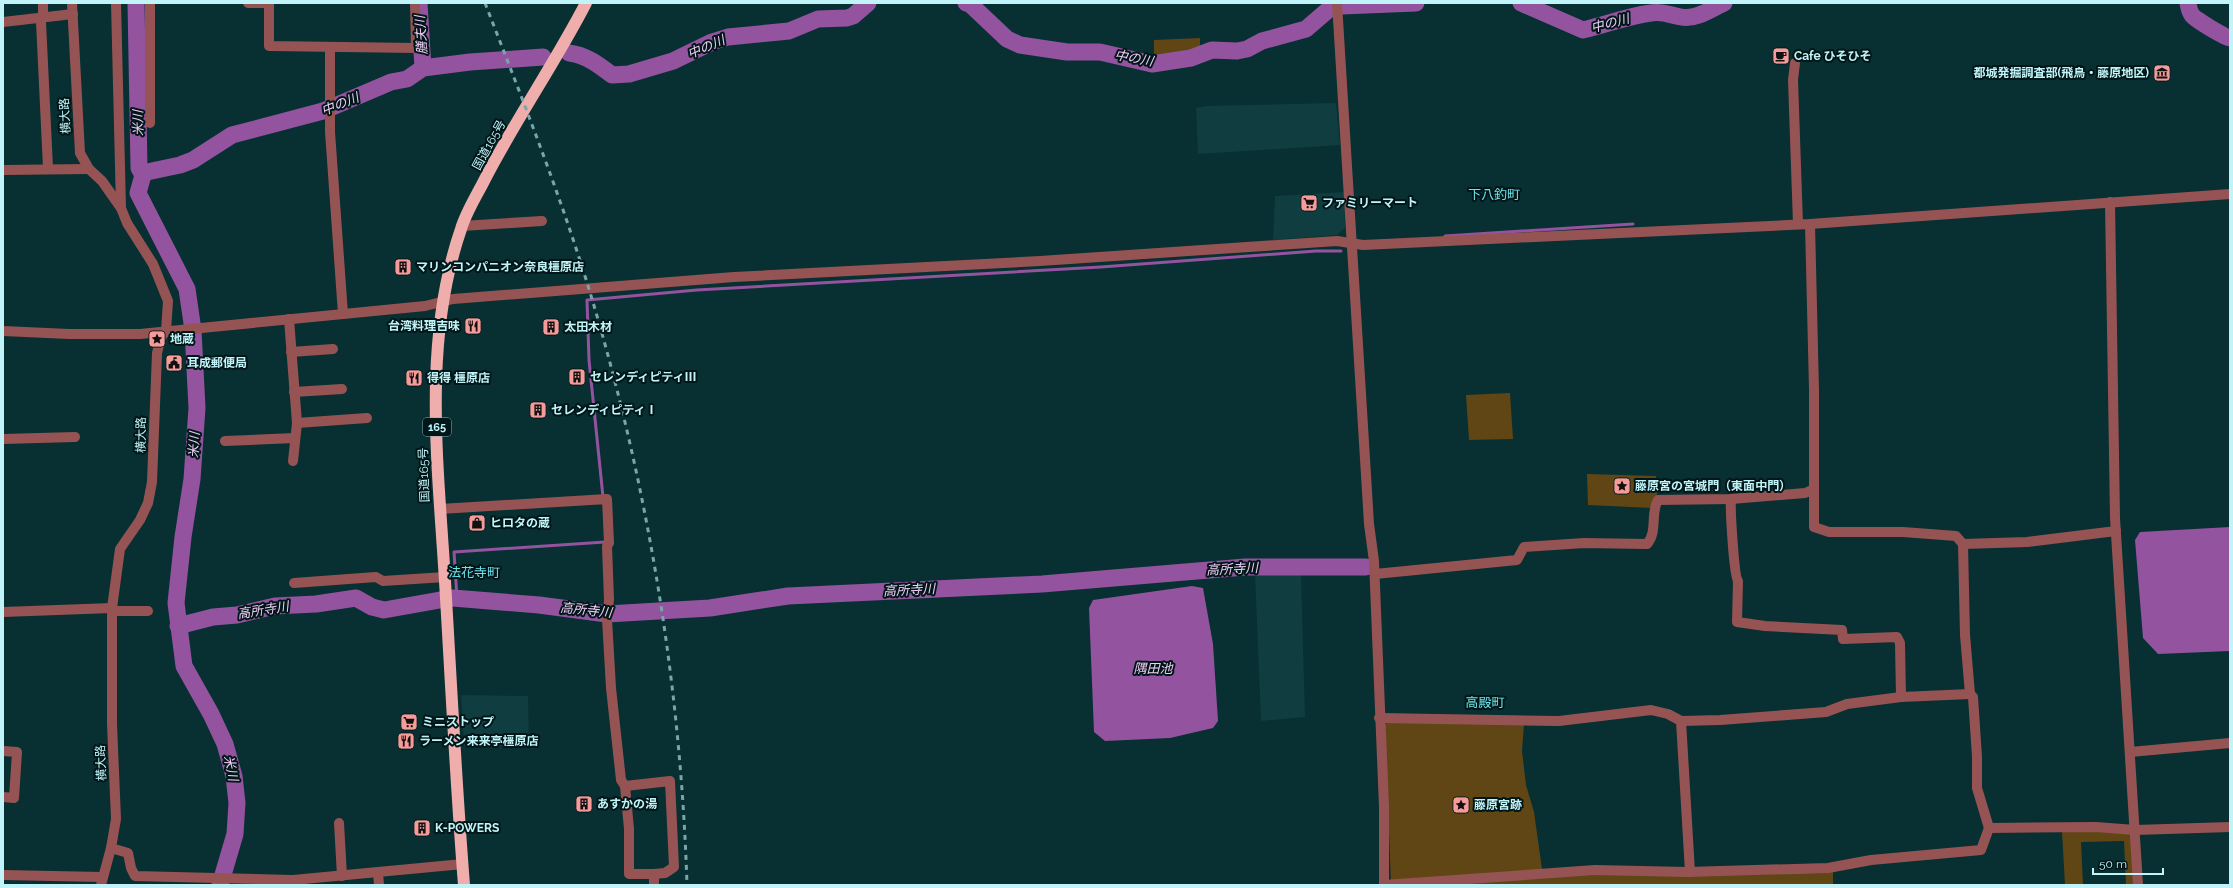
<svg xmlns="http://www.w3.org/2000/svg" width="2233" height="888" font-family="Raleway,'Noto Sans JP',sans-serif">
  <rect width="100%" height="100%" fill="#082f32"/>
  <!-- built -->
  <g fill="#103d40">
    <polygon points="1336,103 1340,145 1198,154 1196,108 1206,106"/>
    <polygon points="1344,192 1345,228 1337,235 1273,240 1275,196"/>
    <polygon points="1255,574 1301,574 1305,717 1261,721"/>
    <polygon points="461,695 528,696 529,746 464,746"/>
  </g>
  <!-- green -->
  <g fill="#5f4614">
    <polygon points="1200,38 1200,50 1190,54 1154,59 1154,40"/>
    <polygon points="1510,393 1513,439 1469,440 1466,395"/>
    <polygon points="1587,474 1656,476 1657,496 1652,508 1588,505"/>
    <polygon points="1389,721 1524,724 1522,751 1526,785 1534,812 1543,876 1833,871 1833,885 1391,885 1385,725"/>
    <polygon points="2093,831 2132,834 2135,885 2126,885 2124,841 2081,842 2083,885 2065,885 2062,832"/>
  </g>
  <!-- water -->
  <g fill="#93539f">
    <polygon points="2230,527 2230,651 2158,654 2143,638 2135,540 2140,532"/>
    <polygon points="1192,586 1203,588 1213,644 1218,721 1213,728 1170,738 1105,741 1094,732 1089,608 1093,600"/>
  </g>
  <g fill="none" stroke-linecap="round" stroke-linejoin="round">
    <!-- stream -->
    <g stroke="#93539f" stroke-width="3">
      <polyline points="1445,236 1633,224"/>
      <polyline points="603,497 589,360 587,300 697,290 1101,267 1316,251 1341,251"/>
      <polyline points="457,598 454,552 605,542"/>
    </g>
    <!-- river -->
    <g stroke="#93539f" stroke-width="17">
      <polyline points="136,3 139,168 143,175 138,193 187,289 193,330 197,408 192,479 183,537 176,603 184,666 211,714 225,744 234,776 237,803 235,834 220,885"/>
      <polyline points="419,3 423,68"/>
      <polyline points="966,3 970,4 1007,39 1020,45 1067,52 1100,52 1152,64 1191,58 1212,50 1237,51 1247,49 1262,41 1306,29 1328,10"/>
      <path d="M1521,3L1583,30C1606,25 1627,16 1651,13C1663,11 1670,15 1681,17C1696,20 1711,9 1724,3"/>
      <path d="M2188,3C2189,8 2189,11 2192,15C2194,19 2226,38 2230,38"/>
      <polyline points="1342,6 1416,3"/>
      <path d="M569,53C586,55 599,65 612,75L629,74L673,61L712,42L728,37L789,31L818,19L847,18L853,16L868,3"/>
      <polyline points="143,175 147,172 180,165 193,160 232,135 323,111 391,82 407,79 423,68 470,62 543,57"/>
      <polyline points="453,598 539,605 607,614 710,608 788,596 1042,584 1245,567 1366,567"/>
      <polyline points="178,626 213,617 237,615 275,606 316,604 356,598 372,607 384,610 440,600"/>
    </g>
    <!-- minor -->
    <g stroke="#955453" stroke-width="10">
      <polyline points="43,3 43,16 41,22 48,168"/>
      <polyline points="72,3 80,153 89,169 102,181 121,208 127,223 153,264 168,301 166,331 161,337 157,353 152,482 148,503 140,520 120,549 112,608 112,724 116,819 111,848 101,885"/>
      <polyline points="116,3 121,208"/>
      <polyline points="248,3 269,3"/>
      <polyline points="269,3 269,46 416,48 415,3"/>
      <polyline points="1337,3 1369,524 1374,561 1384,807 1384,885"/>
      <polyline points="3,22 73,14"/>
      <polyline points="330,47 330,132 343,314"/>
      <polyline points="1795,63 1793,80 1798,224"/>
      <polyline points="150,123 150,3"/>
      <polyline points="3,170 89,169"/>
      <polyline points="2110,202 2115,518 2138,885"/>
      <polyline points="462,226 542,221"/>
      <polyline points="289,319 297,423 293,461"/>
      <polyline points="3,331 69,334 140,334 425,306 453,299 734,277 1040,261 1337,241 1363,245 1810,224 2230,194"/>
      <polyline points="291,352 333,349"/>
      <polyline points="294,392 342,389"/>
      <polyline points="297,423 367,418"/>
      <polyline points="3,439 75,437"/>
      <polyline points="225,441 295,438"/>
      <path d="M1731,499C1730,509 1734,576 1738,581L1737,622L1765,626L1842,630L1843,639L1897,637L1900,643L1901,697"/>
      <polyline points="440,509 607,499 609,543 607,546 609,600 607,619 611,688 621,780 625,786 629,829 629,874 654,874 654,885"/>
      <polyline points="1963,544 2027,542 2116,531"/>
      <path d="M1375,574L1517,560L1524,547L1584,543L1647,544C1658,532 1650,513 1658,500L1731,499L1805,493L1812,490"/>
      <polyline points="294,583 376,577 383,581 445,577"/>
      <polyline points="112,611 148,611"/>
      <polyline points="3,612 112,608"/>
      <polyline points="1379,718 1559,721 1651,710 1668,714 1681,721 1720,720 1826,712 1847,704 1901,697 1970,694"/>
      <polyline points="1681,721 1690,872"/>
      <polyline points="3,751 17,752 14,798 3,797"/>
      <polyline points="2130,752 2230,743"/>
      <polyline points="625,786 670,781 674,867 665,873 654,874"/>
      <polyline points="339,823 342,876"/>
      <polyline points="1989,828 2096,827 2135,830 2230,827"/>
      <polyline points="111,848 128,853 131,868 135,876 293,880 463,864"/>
      <polyline points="378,873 379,885"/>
      <polyline points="3,875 103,877"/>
      <polyline points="1384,885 1595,870 1687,872 1828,868 1871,860 1981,850 1989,828 1977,788 1977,757 1973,697 1970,694 1965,635 1963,544 1956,536 1903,532 1829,532 1814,527 1814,390 1810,224"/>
    </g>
    <!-- highway -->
    <path stroke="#efaeac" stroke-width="12" d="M464,885C456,784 451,682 445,581C438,464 422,342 461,229C466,212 477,195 485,179C516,119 555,63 586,3"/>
    <!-- rail -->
    <path stroke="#78a6aa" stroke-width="3" stroke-dasharray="5 5" stroke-linecap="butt" d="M485,3C527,111 570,219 601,330C652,511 681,697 687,885"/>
  </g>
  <!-- icons -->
  <defs>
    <g id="cafe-square" transform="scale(0.9)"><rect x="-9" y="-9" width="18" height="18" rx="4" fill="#f59b99" stroke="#001618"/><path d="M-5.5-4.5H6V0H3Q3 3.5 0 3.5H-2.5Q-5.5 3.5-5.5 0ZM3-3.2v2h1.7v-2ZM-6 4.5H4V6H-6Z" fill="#111"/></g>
    <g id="museum-square" transform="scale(0.9)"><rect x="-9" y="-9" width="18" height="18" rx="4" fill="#f59b99" stroke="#001618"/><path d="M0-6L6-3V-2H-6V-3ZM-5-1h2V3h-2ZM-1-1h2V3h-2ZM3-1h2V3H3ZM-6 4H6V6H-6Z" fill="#111"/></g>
    <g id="supermarket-square" transform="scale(0.9)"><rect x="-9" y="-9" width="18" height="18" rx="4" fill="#f59b99" stroke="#001618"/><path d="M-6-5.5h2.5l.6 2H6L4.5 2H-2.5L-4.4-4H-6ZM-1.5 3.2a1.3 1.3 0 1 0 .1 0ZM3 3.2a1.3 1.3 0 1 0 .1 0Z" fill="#111"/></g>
    <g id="building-square" transform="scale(0.9)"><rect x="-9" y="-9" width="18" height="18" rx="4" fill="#f59b99" stroke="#001618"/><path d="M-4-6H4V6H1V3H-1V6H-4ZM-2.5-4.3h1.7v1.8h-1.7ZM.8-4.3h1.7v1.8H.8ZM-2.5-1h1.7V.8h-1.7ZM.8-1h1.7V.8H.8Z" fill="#111"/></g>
    <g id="restaurant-square" transform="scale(0.9)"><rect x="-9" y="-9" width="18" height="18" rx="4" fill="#f59b99" stroke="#001618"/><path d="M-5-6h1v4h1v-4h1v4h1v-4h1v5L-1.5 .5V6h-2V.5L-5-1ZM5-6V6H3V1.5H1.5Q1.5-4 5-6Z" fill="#111"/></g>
    <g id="sight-square" transform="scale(0.9)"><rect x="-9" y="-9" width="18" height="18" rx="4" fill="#f59b99" stroke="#001618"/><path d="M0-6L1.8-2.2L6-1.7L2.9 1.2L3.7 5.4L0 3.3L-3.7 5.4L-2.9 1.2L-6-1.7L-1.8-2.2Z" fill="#111"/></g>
    <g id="civic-square" transform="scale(0.9)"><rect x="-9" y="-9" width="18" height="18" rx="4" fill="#f59b99" stroke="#001618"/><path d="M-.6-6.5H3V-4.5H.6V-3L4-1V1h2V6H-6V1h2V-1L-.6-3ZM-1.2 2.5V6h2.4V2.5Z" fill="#111"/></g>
    <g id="shop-square" transform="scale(0.9)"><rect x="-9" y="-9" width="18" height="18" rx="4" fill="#f59b99" stroke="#001618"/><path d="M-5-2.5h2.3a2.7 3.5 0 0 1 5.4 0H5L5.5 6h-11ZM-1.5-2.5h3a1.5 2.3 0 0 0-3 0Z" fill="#111"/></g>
  </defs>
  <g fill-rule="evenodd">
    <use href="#cafe-square" x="1781" y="56"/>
    <use href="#museum-square" x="2162" y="73"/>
    <use href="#supermarket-square" x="1309" y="203"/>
    <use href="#building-square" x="403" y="267"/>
    <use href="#restaurant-square" x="473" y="326"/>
    <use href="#building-square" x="551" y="327"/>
    <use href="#sight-square" x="157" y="339"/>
    <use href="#civic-square" x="174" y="363"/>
    <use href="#building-square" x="577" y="377"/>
    <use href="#restaurant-square" x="414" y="378"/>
    <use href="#building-square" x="538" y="410"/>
    <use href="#sight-square" x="1622" y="486"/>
    <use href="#shop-square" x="477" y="523"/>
    <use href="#supermarket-square" x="409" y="722"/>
    <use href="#restaurant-square" x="406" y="741"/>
    <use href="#building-square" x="584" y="804"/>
    <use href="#sight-square" x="1461" y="805"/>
    <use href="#building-square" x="422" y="828"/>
  </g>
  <g text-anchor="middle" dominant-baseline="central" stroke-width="4" stroke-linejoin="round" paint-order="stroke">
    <!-- shield labels -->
    <rect fill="#001618" stroke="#87b1b5" stroke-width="1" x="423" y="418" width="28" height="18" rx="3"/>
    <g font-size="11" font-weight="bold" fill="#c1f4f8">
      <text x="437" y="427">165</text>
    </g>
    <!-- poi labels -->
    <g font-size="12" font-weight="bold" fill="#c1f4f8" stroke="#001618" text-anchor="start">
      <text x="1794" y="56">Cafe ひそひそ</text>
      <text x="2149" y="73" text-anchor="end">都城発掘調査部(飛鳥・藤原地区)</text>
      <text x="1322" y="203">ファミリーマート</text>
      <text x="416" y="267">マリンコンパニオン奈良橿原店</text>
      <text x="460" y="326" text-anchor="end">台湾料理吉味</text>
      <text x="564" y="327">太田木材</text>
      <text x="170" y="339">地蔵</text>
      <text x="187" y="363">耳成郵便局</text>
      <text x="590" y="377">セレンディピティⅢ</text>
      <text x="427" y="378">得得 橿原店</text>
      <text x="551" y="410">セレンディピティⅠ</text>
      <text x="1635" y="486">藤原宮の宮城門（東面中門）</text>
      <text x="490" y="523">ヒロタの蔵</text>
      <text x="422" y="722">ミニストップ</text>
      <text x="419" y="741">ラーメン来来亭橿原店</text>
      <text x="597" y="804">あすかの湯</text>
      <text x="1474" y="805">藤原宮跡</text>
      <text x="435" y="828">K-POWERS</text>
    </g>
    <!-- street labels -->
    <g font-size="12" fill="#c1f4f8" stroke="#001618">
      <text transform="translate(65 116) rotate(-93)">横大路</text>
      <text transform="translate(489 145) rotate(-61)">国道165号</text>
      <text transform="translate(141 435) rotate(-89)">横大路</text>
      <text transform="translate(424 475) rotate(-92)">国道165号</text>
      <text transform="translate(101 763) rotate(-92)">横大路</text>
    </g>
    <!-- water labels -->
    <g font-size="13" font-style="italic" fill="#f1cff7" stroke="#001618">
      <text transform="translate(1610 23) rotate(-15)">中の川</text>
      <text transform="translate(421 35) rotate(-94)">膳夫川</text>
      <text transform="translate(706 47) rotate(-23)">中の川</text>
      <text transform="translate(1134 58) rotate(10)">中の川</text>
      <text transform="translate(340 104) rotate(-22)">中の川</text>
      <text transform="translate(138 123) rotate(-91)">米川</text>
      <text transform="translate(194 445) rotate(-87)">米川</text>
      <text transform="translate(1232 569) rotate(-3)">高所寺川</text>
      <text transform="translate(909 590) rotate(-3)">高所寺川</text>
      <text transform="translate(263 610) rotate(-9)">高所寺川</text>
      <text transform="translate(586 610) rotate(6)">高所寺川</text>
      <text x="1153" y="668">隅田池</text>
      <text transform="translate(231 768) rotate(78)">米川</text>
    </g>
    <!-- neighbourhood labels -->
    <g font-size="13" fill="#6de2e9" stroke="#001618">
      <text x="1494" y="194">下八釣町</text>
      <text x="474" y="572">法花寺町</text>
      <text x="1485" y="702">高殿町</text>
    </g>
  </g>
  <!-- border -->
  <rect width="2233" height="888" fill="none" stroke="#c1f4f8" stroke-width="8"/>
  <!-- scale -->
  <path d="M2093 868v6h70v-6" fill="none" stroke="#c1f4f8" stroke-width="2"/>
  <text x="2099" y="868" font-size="12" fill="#c1f4f8" stroke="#001618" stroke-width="3" paint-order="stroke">50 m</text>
</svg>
